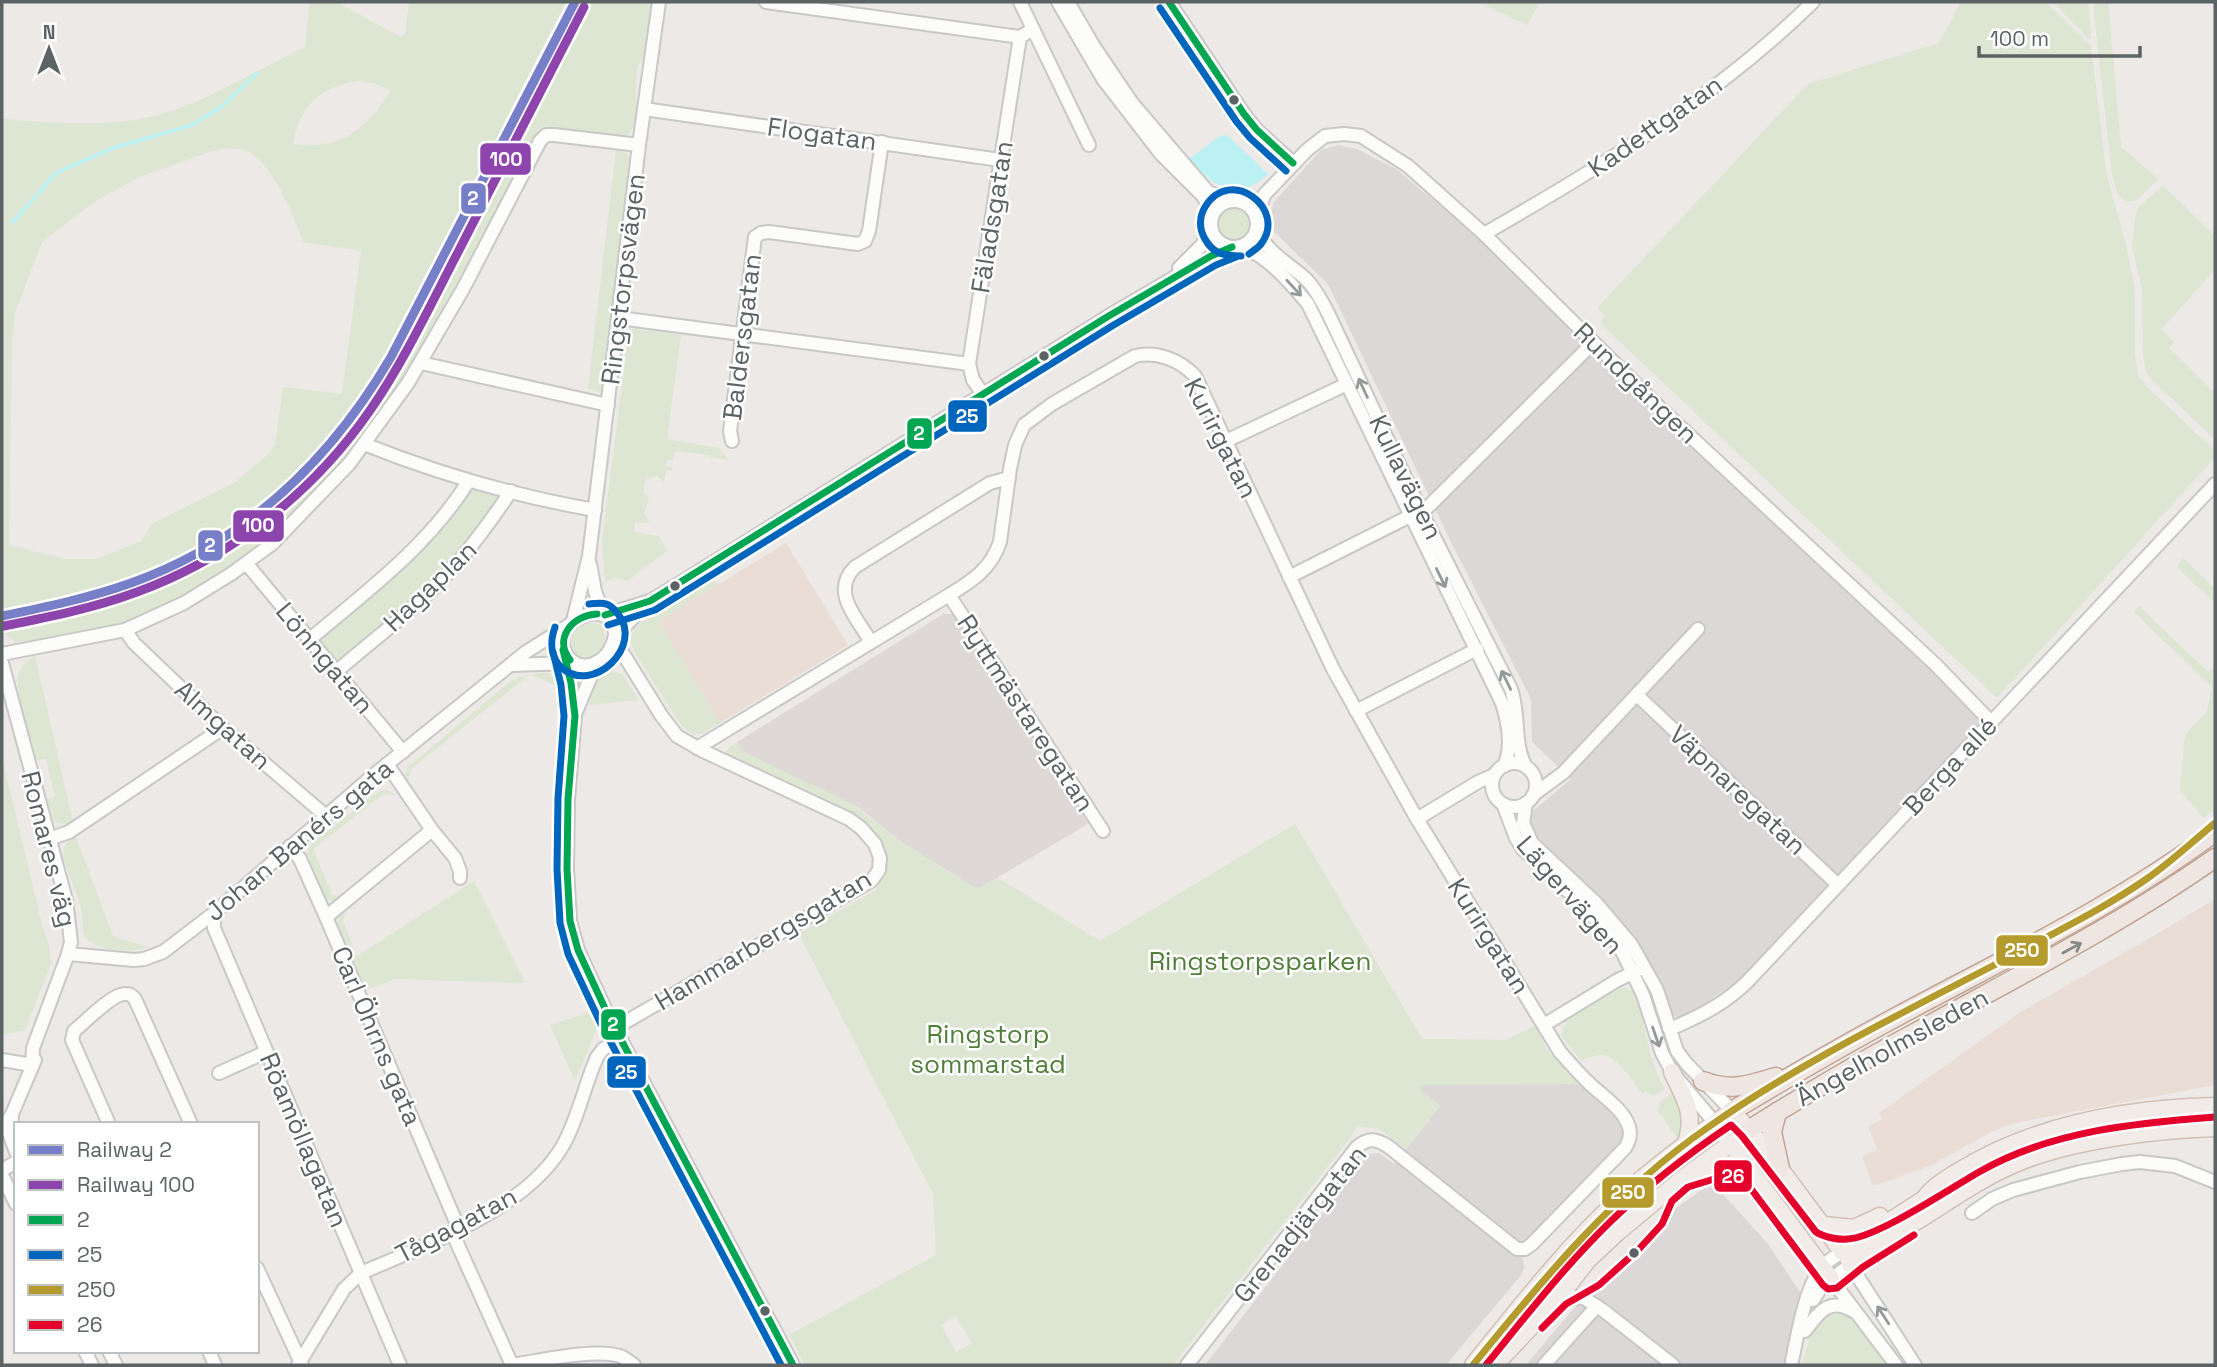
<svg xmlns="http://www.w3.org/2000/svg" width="2217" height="1367" font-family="'Space Grotesk',sans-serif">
  <rect width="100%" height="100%" fill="#ece9e6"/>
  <!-- commercial -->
  <g fill="#e9ddd6">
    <polygon points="786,543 848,645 720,723 658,621"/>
    <polygon points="2215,899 2215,1085 2015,1123 1993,1131 1932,1165 1873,1186 1862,1156 1877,1150 1868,1126 1882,1120 1879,1113 2019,1013 2155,935"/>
  </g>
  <!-- industrial -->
  <g fill="#dcd8d7">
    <polygon points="1339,145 1357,149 1396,169 1491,248 1989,722 1741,983 1716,995 1695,1013 1679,1018 1672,1015 1654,969 1640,947 1598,899 1531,830 1529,818 1534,810 1571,779 1532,742 1531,699 1449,538 1328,284 1269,227 1273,203 1321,150"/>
    <polygon points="1578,1084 1615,1116 1620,1124 1623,1131 1620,1142 1532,1241 1522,1246 1524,1268 1522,1274 1446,1365 1205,1365 1369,1154 1379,1153 1394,1164 1440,1106 1420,1090 1423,1085"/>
    <polygon points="1712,1182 1768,1244 1804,1298 1798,1314 1784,1365 1526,1365 1601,1276 1657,1222"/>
  </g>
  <!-- education -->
  <polygon fill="#ded8d6" points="943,614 953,614 1088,824 978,889 904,844 858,807 741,751 737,742"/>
  <!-- green -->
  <g fill="#dce6d2" fill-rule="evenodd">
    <path d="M310,2H336L401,37L405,34L409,2H566L511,109L520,119L583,2H653C651,17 651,36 646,51C645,57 640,61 638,66C631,89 644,115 628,135L619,136L543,126L538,129L434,332L377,419L315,492L266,540L212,578L151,613L105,628L16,643L4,633L2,623V119C54,123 107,128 158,115C207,102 258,69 305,47ZM359,81L376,84L391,90C368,129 340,151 293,144C300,106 320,86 359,81ZM228,148C237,149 246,149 254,155C274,170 296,219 303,242L361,251L342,394L283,387L275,445L266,456L237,481L153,523L141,541L97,559H66L9,545L12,344L15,313L42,242L94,202L137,178L212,151Z"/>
    <polygon points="1478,2 1540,2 1527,25"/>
    <polygon points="1961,2 2045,2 2091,46 2107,177 2126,245 2135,290 2135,356 2138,375 2146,386 2215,451 2215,457 1997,698 1600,323 1605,316 1597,308 1808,84 1939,43"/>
    <polygon points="2053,2 2089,2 2091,38 2089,39"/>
    <polygon points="2094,2 2108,2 2121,147 2158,179 2136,201 2125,202 2118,194 2112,175 2094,14"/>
    <path d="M616,150C630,151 630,157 631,169L604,369C605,379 607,390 601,397L599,391L588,389Z"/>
    <polygon points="2163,186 2215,236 2215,270 2161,329 2174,342 2169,348 2215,394 2215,439 2152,380 2146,371 2143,356 2142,289 2132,246 2135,217 2139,206"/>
    <circle cx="1234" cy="224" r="16"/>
    <polygon points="634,329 681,335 667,439 719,448 729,460 710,457 710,455 675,451 673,460 667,460 666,467 672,467 672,471 666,471 664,482 657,476 646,479 643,491 649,499 644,513 649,521 646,523 635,522 634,532 658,536 668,550 627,581 614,578 605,582 602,541 629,332"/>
    <polygon points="468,488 490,491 496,496 497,505 480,530 420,598 334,666 317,645 318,639"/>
    <polygon points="2183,558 2215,589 2215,603 2177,567"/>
    <path d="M709,581H713L718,584L658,621L720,723L703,733L693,735L681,725L634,651C632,646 629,640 631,635C640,616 690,592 709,581Z"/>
    <polygon points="2139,606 2208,672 2215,665 2215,810 2203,818 2180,790 2185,735 2207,712 2212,687 2134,612"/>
    <path d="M589,623L600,624C605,631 607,637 603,645C586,679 543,637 589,623Z"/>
    <path d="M35,656L73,822L67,825L55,822L47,799L55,797L46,759L36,760C32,742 15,693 18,677C20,666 26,661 35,656Z"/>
    <path d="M609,671L621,673L639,700L589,705C593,693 596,677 609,671Z"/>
    <path d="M547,673C556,675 560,678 561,688L530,674L411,769L407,787L404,776L408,767L511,681L530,674Z"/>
    <path d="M737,742L741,751L851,803L904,844L978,889L998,878L1100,941L1295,824L1422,1039L1506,1040L1535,1026L1548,1051L1578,1084L1423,1085L1420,1090L1440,1105L1405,1149L1379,1129L1356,1126L1353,1134L1173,1365H805L789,1335L936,1255L933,1194L799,934L876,890L883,870L876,840L728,760L725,754L729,747ZM956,1316L972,1343L956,1352L941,1325Z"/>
    <polygon points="2,757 43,929 49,945 51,964 25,1030 2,1035"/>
    <polygon points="383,790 388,790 395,795 383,794 313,849 332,895 343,897 335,902 327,901 307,854 309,846 378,792"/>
    <path d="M76,837L113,936L148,947C134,954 93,951 85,936C82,930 83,921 82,914C79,893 68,876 63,856C63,847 67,840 76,837Z"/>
    <polygon points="474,881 525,983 395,979 368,989 363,986 337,927 337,920 346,910 343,921 357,956"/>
    <path d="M1618,987L1630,989L1637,997C1643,1019 1652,1073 1665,1088L1654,1096L1646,1092L1643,1094C1634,1083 1616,1055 1602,1055C1594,1054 1587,1060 1580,1060L1562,1036L1563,1029L1567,1024L1564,1020Z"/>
    <polygon points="593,1011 597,1023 595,1033 575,1081 550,1025"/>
    <polygon points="1671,1093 1684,1108 1683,1133 1678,1139 1658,1111 1660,1103"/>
    <polygon points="1835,1311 1848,1314 1855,1320 1889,1365 1802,1365 1811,1332 1825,1313"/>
  </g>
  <!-- water -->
  <path fill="#bcf1f4" d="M1227,135L1268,174C1238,203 1212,186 1189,159L1220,136Z"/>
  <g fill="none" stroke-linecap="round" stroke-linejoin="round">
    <!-- stream -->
    <polyline stroke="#bcf1f4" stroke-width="3.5" points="13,222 56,173 113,148 192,125 221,107 257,73"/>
    <!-- minor casing -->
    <g stroke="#c8c8c7" stroke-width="16">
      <g id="minor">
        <polyline points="766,2 1020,37 1033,29"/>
        <polyline points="1020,2 1089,145"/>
        <polyline points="1058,2 1103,79 1161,154 1203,196 1213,214"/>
        <polyline points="1068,2 1093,45 1132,103 1208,192 1229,201"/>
        <polyline points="1169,2 1244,114 1257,130 1293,163"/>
        <polyline points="644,109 1000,160"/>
        <circle cx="1234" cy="224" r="23"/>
        <polyline points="1257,218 1264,195 1307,150 1325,136 1344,134 1361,136 1408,166 1484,234 1659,407 1936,665 1991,722"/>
        <path d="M1257,227C1264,252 1289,263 1307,280C1316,290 1322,301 1328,313L1421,511L1511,689C1520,714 1513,744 1526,767"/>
        <path d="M1484,234C1601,167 1716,97 1813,2"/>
        <path d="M1242,246C1269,258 1289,281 1308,304L1502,703C1508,722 1513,747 1504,766"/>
        <polyline points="1179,268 1202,245 1211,228"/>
        <polyline points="619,318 969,364"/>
        <polyline points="421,363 608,405"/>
        <polyline points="983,394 973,380 969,364 1020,37"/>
        <polyline points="732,441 730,431 755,237 761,233 769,232 858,244 865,241 869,231 882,142"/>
        <polyline points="1226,441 1347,384"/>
        <path d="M364,444C439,474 515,496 595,510"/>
        <polyline points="246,563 403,752"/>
        <polyline points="590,564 595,591 603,614"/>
        <polyline points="1289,577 1428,507 1593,343"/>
        <polyline points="949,595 1103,831"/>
        <path d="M589,614C603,612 614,618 615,634C615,641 611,648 607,654C575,691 535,629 589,614Z"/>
        <polyline points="605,615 650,601 675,586 1107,317 1211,256 1232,247"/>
        <polyline points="573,621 589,556 639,145 659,2"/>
        <polyline points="125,630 134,643 223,728 325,815"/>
        <polyline points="615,637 647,603"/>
        <path d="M310,639C367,591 428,546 468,482"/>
        <polyline points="614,639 661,715 677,736 703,751 849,819 861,828 875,844 880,858 879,870 872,880 615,1028"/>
        <path d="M871,642C857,618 830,592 855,567L990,483L1009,478"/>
        <polyline points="563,650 571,683 575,716 568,799 567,869 570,921 578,950 608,1015 793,1365"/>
        <polyline points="2,654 125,630 184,603 231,574 272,544 349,464 408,383 463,289 540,141 546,135 554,135 639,145"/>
        <polyline points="2,663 66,900 71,942 68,954 33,1048 32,1065"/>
        <polyline points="510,665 572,663"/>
        <path d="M337,671C364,648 392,626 419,602C455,570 484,531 511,491"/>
        <polyline points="1638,696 1838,885"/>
        <polyline points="1356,711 1477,649"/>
        <polyline points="576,712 597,662"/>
        <path d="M697,748L949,595C972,581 991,569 1000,542L1010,469L1015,445L1024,425L1052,404L1135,356C1157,351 1180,360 1195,376L1333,669L1417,819L1560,1052C1570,1063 1580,1075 1591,1085C1604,1097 1624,1110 1629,1127C1631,1134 1629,1142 1625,1148L1532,1244L1525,1249H1517L1389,1147C1377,1139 1369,1137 1357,1147L1187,1365"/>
        <circle cx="1514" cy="785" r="22"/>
        <polyline points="387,764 432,830 455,858 460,871 460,878"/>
        <polyline points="1533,795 1563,773 1698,629"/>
        <polyline points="1526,803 1523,823 1532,843 1596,903 1631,944 1657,990 1677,1051 1686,1063 1732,1111"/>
        <polyline points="1503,804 1516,838 1523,849 1577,900 1615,940 1623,953 1643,995 1662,1053 1672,1072 1715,1123"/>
        <polyline points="1417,819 1478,782 1494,775"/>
        <polyline points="49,839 69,832 223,728"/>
        <polyline points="290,846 300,859 326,917 459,1229"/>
        <polyline points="214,913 214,928 400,1365"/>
        <polyline points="326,917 432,830"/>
        <polyline points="68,954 134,960 144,959 163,952 214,913 370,778 526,652 569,625"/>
        <polyline points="1544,1025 1616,981 1640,969"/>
        <path d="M1669,1028L1677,1026C1704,1014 1727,1002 1748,981L2215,484"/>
        <polyline points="2,1060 32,1065"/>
        <polyline points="219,1073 266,1052"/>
        <polyline points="12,1118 10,1136 16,1152"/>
        <path d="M109,1124L72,1040L74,1031C84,1023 113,993 125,994C131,994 131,995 135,999L191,1124"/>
        <polyline points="2,1130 12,1114 35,1060"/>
        <polyline points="2,1170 16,1162"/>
        <polyline points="2,1175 16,1204"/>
        <polyline points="1972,1213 1992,1199 2013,1190 2080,1172 2122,1164 2140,1162 2175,1166 2215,1182"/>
        <polyline points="452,1232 512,1365"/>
        <polyline points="1847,1260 1915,1365"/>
        <polyline points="257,1268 302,1365"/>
        <polyline points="1831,1279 1896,1365"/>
        <polyline points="1560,1296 1584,1298 1604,1311 1673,1365"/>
        <polyline points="1813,1300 1822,1286 1850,1265"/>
        <path d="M1805,1331C1819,1312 1829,1296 1855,1312"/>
        <polyline points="85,1351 92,1365"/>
        <polyline points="109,1351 116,1365"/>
        <polyline points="209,1351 215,1365"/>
        <path d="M1792,1361C1797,1337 1806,1282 1824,1265C1829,1260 1836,1256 1842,1252"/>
        <path d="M298,1365L344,1289L361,1273C425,1245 525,1210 562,1147C578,1120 584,1086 597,1057L603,1049L621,1039"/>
        <path d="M512,1365C539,1361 595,1348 620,1356C625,1358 630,1362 634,1365"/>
        <polyline points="1544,1365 1597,1306"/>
      </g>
    </g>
    <!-- major casing -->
    <g stroke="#d2c0b6" stroke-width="19">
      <g id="major">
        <path d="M1672,1072C1684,1098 1696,1113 1686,1143"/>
        <polyline points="1725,1136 1831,1279"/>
        <polyline points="1698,1172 1726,1164 1749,1168"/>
        <polyline points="1824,1225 1854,1228 1880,1216"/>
        <path d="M1842,1252L1924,1199C1933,1186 1945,1180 1957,1172C2033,1125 2127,1108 2215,1106"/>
        <path d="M1850,1265C1871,1246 1898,1232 1922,1218C1952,1199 1982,1178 2015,1164C2070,1140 2155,1130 2215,1128"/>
        <path d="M1473,1365C1520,1307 1566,1247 1622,1196C1656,1165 1694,1137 1732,1111L1761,1143L1837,1245"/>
        <polyline points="1495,1365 1560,1296 1588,1260 1618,1232 1683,1178 1750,1129"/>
      </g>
    </g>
    <!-- highway casing -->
    <g stroke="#c2a495" stroke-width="21">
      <g id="highway">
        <path d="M1703,1081C1732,1092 1748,1085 1776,1077"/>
        <path d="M1732,1111C1787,1078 1842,1046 1898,1016C2006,958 2117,905 2215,832"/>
        <polyline points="1777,1112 1772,1132 1780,1169"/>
        <path d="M1750,1129C1803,1096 1856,1064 1911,1035C2014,978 2118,926 2215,858"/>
      </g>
    </g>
    <!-- minor -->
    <use href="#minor" stroke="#fcfcfb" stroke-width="12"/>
    <!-- major -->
    <use href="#major" stroke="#f2ece8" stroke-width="16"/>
    <!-- highway -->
    <use href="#highway" stroke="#efe6e2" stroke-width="18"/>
    <!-- bus-1 casing -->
    <g stroke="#fff" stroke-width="12">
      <g id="bus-1">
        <polyline points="1169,2 1244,114 1257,130 1293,163"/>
        <polyline points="605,615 650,601 1107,317 1211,256 1232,247"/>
        <polyline points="563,650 571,683 575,716 568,799 567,869 570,921 578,950 608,1015 793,1365"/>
        <path d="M570,660C553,638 573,615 597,614"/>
      </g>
    </g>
    <!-- bus-2 casing -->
    <g stroke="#fff" stroke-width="12">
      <g id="bus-2">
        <polyline points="1160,8 1236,121 1250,138 1286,171"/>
        <path d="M1241,256C1225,256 1213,254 1205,239C1199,229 1199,217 1205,207C1230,165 1288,209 1261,244C1258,248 1253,251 1249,254"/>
        <polyline points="608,625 655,610 1112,326 1216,265 1236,257"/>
        <path d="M555,627C550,641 550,657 562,668C593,695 644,646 618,614C615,610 611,605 606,604C601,602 594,604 589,604"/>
        <polyline points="553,652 561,685 564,716 558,798 557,869 560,923 568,954 599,1020 781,1365"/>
      </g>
    </g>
    <!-- bus-3 casing -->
    <g stroke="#fff" stroke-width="12">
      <path id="bus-3" d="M1473,1365C1543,1279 1615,1192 1707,1128C1805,1059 1915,1007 2021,951C2063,928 2106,907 2145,880C2170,863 2192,842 2215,823"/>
    </g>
    <!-- bus-4 casing -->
    <g stroke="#fff" stroke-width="12">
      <g id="bus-4">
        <polyline points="1542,1328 1566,1304 1599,1285 1639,1249 1662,1224 1672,1201 1688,1187 1727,1175 1743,1178 1823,1285 1828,1289 1837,1288 1863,1267 1914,1235"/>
        <path d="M1486,1365C1526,1316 1564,1267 1609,1223C1647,1186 1688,1154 1731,1125L1742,1136L1816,1232C1824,1237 1838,1240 1847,1239C1875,1239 1951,1188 1979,1172C2050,1131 2135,1123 2215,1117"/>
      </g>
    </g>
    <!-- bus-1 -->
    <use href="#bus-1" stroke="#00a651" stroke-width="7"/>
    <!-- bus-2 -->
    <use href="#bus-2" stroke="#0065bd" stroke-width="7"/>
    <!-- bus-3 -->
    <use href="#bus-3" stroke="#b59b2d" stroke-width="7"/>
    <!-- bus-4 -->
    <use href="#bus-4" stroke="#e4002b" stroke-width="7"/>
    <!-- rail-1 casing -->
    <g stroke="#fff" stroke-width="14">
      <path id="rail-1" d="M2,616C46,607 89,598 131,583C246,542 330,461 391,357L575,2"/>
    </g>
    <!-- rail-2 casing -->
    <g stroke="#fff" stroke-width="14">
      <path id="rail-2" d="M4,626C49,617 94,608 137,592C232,557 314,492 371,409C404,361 429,308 456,256C498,173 542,90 584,7"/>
    </g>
    <!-- rail-1 -->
    <use href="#rail-1" stroke="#767fc8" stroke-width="9"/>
    <!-- rail-2 -->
    <use href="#rail-2" stroke="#8e44ad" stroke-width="9"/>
  </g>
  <!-- one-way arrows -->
  <defs><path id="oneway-shaft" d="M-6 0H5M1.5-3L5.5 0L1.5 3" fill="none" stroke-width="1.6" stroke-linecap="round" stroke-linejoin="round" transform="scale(1.75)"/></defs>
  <g stroke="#949999">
    <use href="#oneway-shaft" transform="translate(1294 288) rotate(47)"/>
    <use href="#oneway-shaft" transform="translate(1363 388) rotate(-115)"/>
    <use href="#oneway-shaft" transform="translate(1441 578) rotate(64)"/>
    <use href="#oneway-shaft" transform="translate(1506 680) rotate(-116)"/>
    <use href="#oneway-shaft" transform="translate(1656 1037) rotate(71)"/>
    <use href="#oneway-shaft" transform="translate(1883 1315) rotate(-123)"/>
  </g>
  <use stroke="#888a8a" href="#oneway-shaft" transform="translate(2072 948) rotate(-29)"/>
  <!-- markers -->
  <g fill="#5c6364" stroke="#fff" stroke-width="2.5">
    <circle cx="1234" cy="100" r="6"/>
    <circle cx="1044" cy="356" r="6"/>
    <circle cx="675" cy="586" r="6"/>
    <circle cx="1634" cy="1253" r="6"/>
    <circle cx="765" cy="1311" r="6"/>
  </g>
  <g text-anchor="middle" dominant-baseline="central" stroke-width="5" stroke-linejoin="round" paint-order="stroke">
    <!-- street labels -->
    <g font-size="26" fill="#5c6364" stroke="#fff">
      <text transform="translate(1655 126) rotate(-35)">Kadettgatan</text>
      <text transform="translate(822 134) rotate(8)">Flogatan</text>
      <text transform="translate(992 217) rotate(-81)">Fäladsgatan</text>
      <text transform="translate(623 279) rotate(-83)">Ringstorpsvägen</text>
      <text transform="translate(742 337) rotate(-83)">Baldersgatan</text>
      <text transform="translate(1636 383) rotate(44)">Rundgången</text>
      <text transform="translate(1221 438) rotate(63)">Kurirgatan</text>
      <text transform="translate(1406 477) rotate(64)">Kullavägen</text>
      <text transform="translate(430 586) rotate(-44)">Hagaplan</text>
      <text transform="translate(325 658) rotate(50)">Lönngatan</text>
      <text transform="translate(1026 713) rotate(57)">Ryttmästaregatan</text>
      <text transform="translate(223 725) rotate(42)">Almgatan</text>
      <text transform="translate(1950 766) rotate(-47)">Berga allé</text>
      <text transform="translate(1738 790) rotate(43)">Väpnaregatan</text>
      <text transform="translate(299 840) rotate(-40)">Johan Banérs gata</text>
      <text transform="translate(49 849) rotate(76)">Romares väg</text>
      <text transform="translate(1570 895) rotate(49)">Lägervägen</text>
      <text transform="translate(1489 936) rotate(58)">Kurirgatan</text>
      <text transform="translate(763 940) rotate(-31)">Hammarbergsgatan</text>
      <text transform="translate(377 1036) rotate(67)">Carl Öhrns gata</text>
      <text transform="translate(1892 1047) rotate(-29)">Ängelholmsleden</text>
      <text transform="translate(304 1140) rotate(67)">Röamöllagatan</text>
      <text transform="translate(1300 1224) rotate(-51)">Grenadjärgatan</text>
      <text transform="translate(456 1225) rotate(-28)">Tågagatan</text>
    </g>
    <!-- park labels -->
    <g font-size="26" fill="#507f39" stroke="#fff">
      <text x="1260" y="961">Ringstorpsparken</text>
      <text x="988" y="1034">Ringstorp<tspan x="988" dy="30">sommarstad</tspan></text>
    </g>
  </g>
  <g stroke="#fff" stroke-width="2.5">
    <rect x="479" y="142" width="53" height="34" rx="7" fill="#8e44ad"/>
    <rect x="460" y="182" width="27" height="33" rx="7" fill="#767fc8"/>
    <rect x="947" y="399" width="41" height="34" rx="7" fill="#0065bd"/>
    <rect x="906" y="417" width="27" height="33" rx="7" fill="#00a651"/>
    <rect x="232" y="509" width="53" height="34" rx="7" fill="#8e44ad"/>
    <rect x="197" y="529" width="27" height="33" rx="7" fill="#767fc8"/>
    <rect x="1995" y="934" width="54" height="33" rx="7" fill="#b59b2d"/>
    <rect x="600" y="1008" width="27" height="33" rx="7" fill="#00a651"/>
    <rect x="606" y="1055" width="41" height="34" rx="7" fill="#0065bd"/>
    <rect x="1713" y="1159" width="40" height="34" rx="7" fill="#e4002b"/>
    <rect x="1601" y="1176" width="54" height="33" rx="7" fill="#b59b2d"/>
  </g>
  <g font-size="19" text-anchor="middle" font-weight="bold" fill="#fff">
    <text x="506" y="166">100</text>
    <text x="473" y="205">2</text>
    <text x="967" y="423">25</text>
    <text x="919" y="440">2</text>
    <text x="258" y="532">100</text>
    <text x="210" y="552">2</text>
    <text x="2022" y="957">250</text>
    <text x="613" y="1031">2</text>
    <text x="626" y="1079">25</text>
    <text x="1733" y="1183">26</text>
    <text x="1628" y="1199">250</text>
  </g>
  <!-- border -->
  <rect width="2217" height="1367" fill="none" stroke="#5c6364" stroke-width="7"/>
  <!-- legend -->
  <rect x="14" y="1122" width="245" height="231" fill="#ffffff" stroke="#bec1c1" stroke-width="2"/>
  <rect x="28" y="1145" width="35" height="10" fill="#767fc8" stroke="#bec1c1" stroke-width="2"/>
  <text x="77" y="1157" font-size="21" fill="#5c6364">Railway 2</text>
  <rect x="28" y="1180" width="35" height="10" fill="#8e44ad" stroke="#bec1c1" stroke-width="2"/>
  <text x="77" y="1192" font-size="21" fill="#5c6364">Railway 100</text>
  <rect x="28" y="1215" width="35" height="10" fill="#00a651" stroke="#bec1c1" stroke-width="2"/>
  <text x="77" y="1227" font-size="21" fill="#5c6364">2</text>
  <rect x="28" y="1250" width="35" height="10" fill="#0065bd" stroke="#bec1c1" stroke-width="2"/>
  <text x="77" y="1262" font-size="21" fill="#5c6364">25</text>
  <rect x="28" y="1285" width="35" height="10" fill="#b59b2d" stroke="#bec1c1" stroke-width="2"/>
  <text x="77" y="1297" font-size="21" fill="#5c6364">250</text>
  <rect x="28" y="1320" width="35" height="10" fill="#e4002b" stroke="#bec1c1" stroke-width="2"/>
  <text x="77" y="1332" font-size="21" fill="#5c6364">26</text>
  <!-- north arrow -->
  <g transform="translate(49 49)" stroke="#ffffff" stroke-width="5" paint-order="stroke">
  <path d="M0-5L12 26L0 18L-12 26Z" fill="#5c6364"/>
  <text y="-10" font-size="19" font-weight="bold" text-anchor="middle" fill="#5c6364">N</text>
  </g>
  <!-- scale -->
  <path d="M1979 46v10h161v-10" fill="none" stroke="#5c6364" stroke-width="3.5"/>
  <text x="1990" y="46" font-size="21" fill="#5c6364" stroke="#ffffff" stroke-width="5" paint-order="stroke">100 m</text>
</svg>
